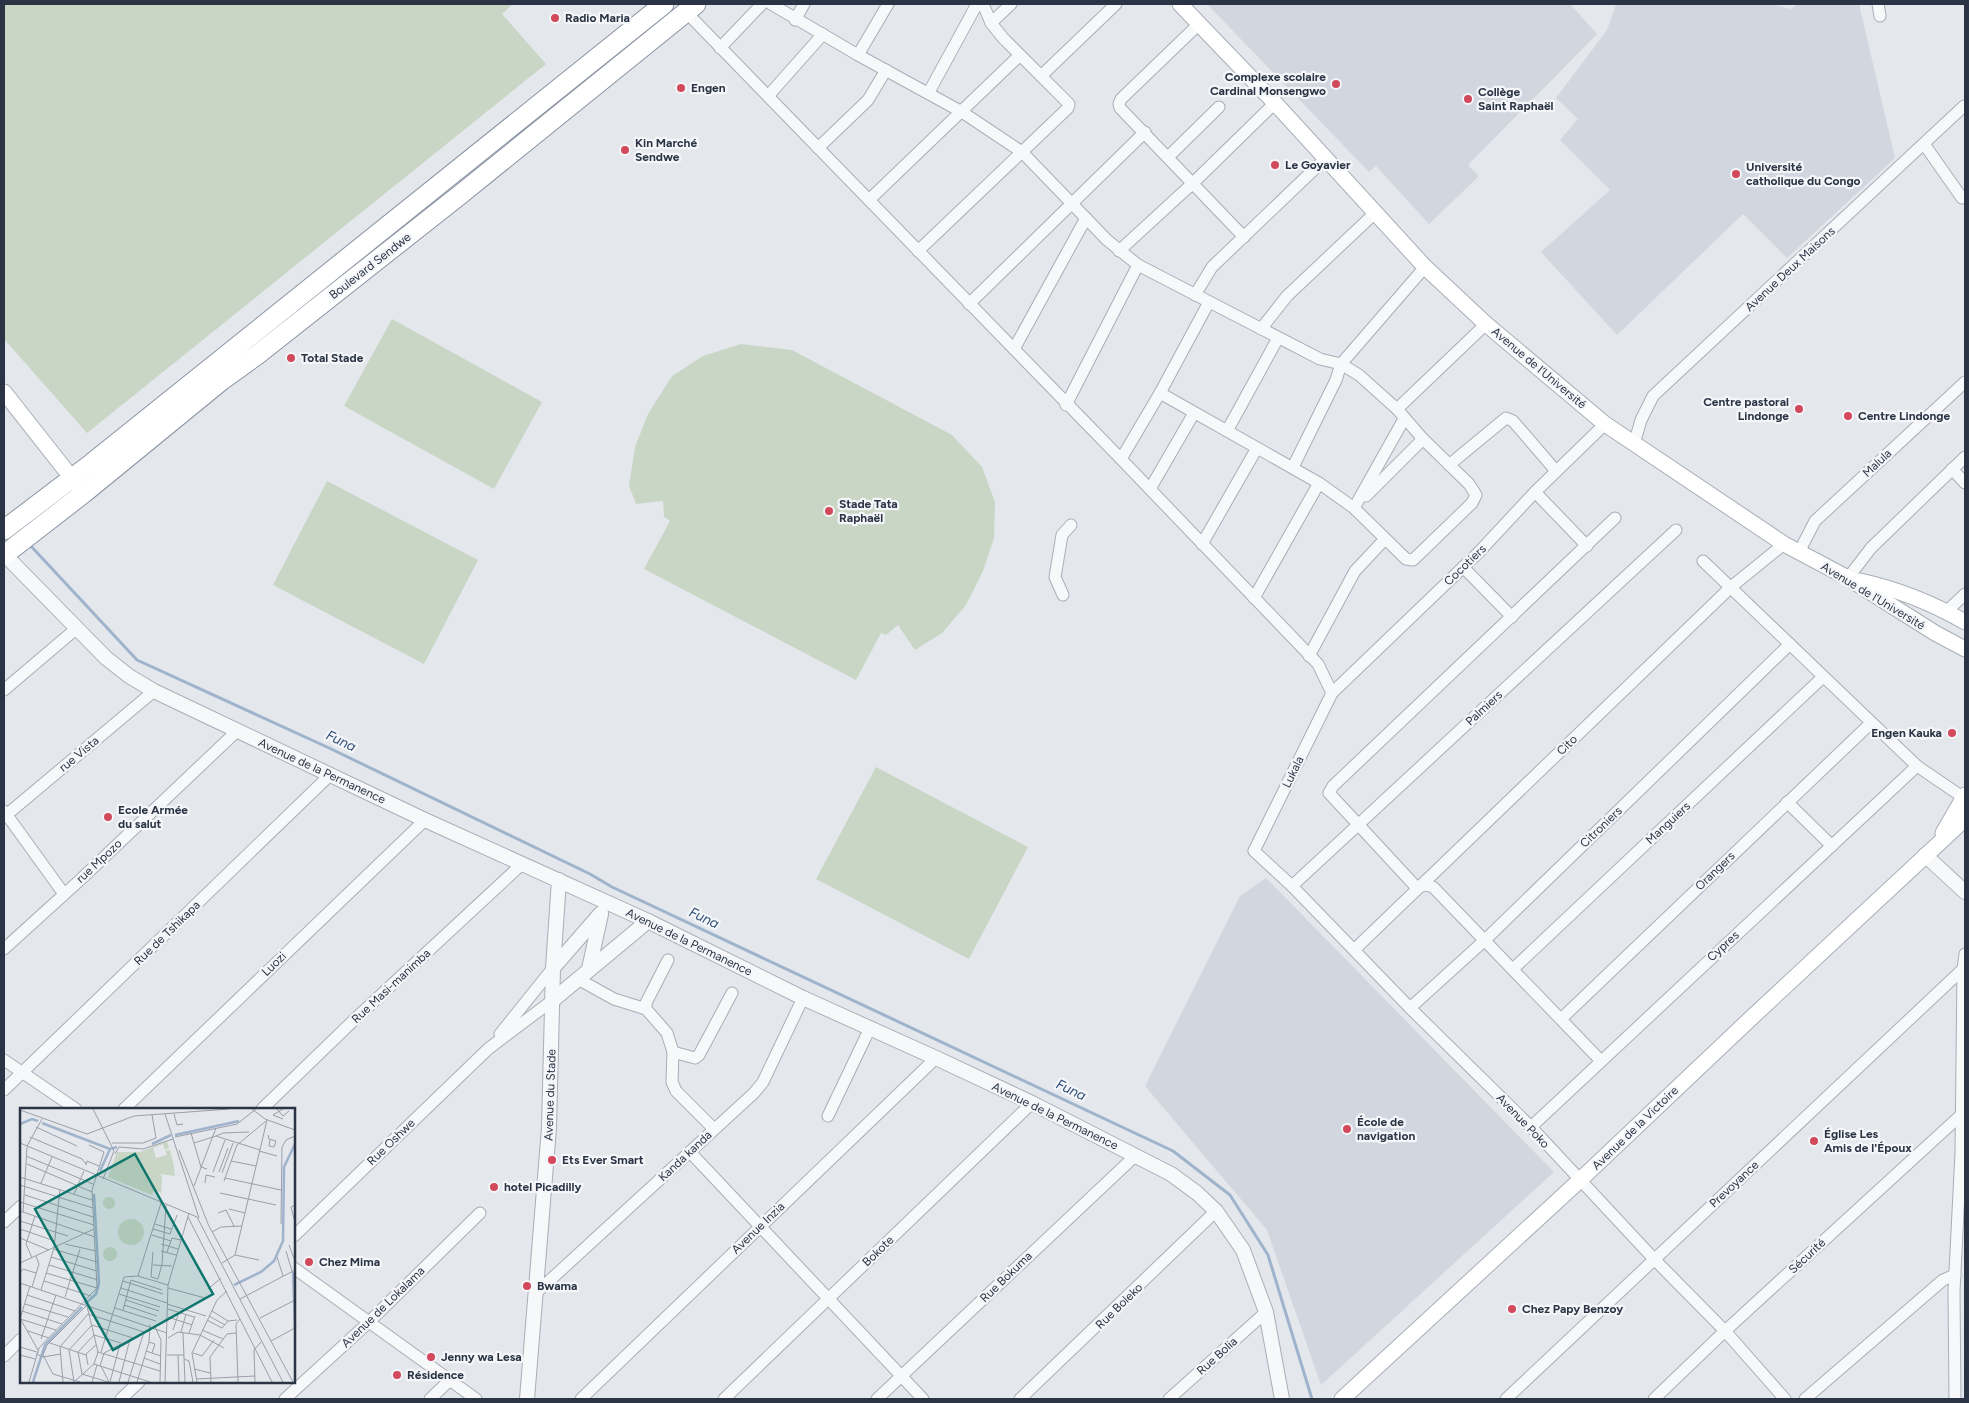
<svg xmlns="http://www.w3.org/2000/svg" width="1969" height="1403" font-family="Figtree,sans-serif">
  <rect width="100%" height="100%" fill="#e4e7ec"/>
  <!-- built -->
  <g fill="#d2d6de">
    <polygon points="1207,4 1570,4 1597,34 1468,165 1479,176 1429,224 1376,166 1369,172"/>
    <polygon points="1616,4 1771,4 1791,9 1798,4 1859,4 1895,158 1787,258 1743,214 1617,335 1541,252 1610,190 1560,140 1578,119 1556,98 1607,30"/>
    <polygon points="1266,878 1554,1172 1321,1385 1267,1230 1145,1086 1240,896"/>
  </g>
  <!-- green -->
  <g fill="#c9d6c5">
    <polygon points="4,4 513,4 502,14 546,64 87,433 4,339"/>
    <polygon points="392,319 542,402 494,489 344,406"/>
    <polygon points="741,344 792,350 952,435 982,467 995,502 994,538 983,571 966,605 942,633 915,650 898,625 886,635 881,633 856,680 644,569 670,521 664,517 663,501 636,504 629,486 635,447 648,414 672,376 703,356"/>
    <polygon points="327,481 478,560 424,664 273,585"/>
    <polygon points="876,767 1028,847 969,959 816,879"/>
  </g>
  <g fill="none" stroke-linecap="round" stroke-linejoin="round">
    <!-- stream -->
    <polyline stroke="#9fb4cc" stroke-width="3" points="29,544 137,660 327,747 590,874 612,887 1173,1151 1230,1195 1268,1255 1312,1399"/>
    <!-- minor casing -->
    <g stroke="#a9aeb7" stroke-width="13">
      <g id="minor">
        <polyline points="771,4 858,55 962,112 1022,152 1107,240 1138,265 1320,359 1341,364 1359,375 1397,409 1423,439 1469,484 1476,495 1472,503 1413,560 1406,559 1354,508 1319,483 1160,393"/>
        <polyline points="1878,4 1880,16"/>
        <polyline points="686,12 1121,459 1318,664 1332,693"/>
        <polyline points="795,20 804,4"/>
        <polyline points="991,23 1011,4"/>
        <polyline points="1199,24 1121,99 1119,104 1120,108 1244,237"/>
        <polyline points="720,48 762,4"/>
        <polyline points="858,55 888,4"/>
        <polyline points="1041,76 1116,4"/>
        <polyline points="929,92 977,4"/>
        <polyline points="769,95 823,34"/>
        <polyline points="1924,144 1962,198"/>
        <polyline points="818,148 868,100 886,70"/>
        <polyline points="1168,157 1219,107"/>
        <polyline points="869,200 1020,55"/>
        <polyline points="918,251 1068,108 1069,104 1003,38 991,23 983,4"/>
        <polyline points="1119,251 1193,183 1275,103"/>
        <polyline points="1195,295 1212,267 1326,158"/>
        <polyline points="969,304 1145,132"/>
        <polyline points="1261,329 1287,296 1376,212"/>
        <polyline points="1014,349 1086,218"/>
        <polyline points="1066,405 1138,265"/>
        <polyline points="1397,409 1486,324"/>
        <polyline points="1605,424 1535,492 1480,551 1332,693 1254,851 1292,886 1410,1008 1531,1127 1654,1259 1725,1331 1785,1399"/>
        <polyline points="1227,431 1278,338"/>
        <polyline points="1634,444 1641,420 1653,396 1964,106"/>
        <polyline points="1121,459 1160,393 1209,302"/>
        <polyline points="1449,465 1506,418 1513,421 1556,471"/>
        <polyline points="1293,467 1336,380 1341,364 1425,267"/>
        <polyline points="1952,469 1965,483"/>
        <polyline points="1150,489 1194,413"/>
        <polyline points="1535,492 1587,546"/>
        <polyline points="1366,496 1423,439"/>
        <polyline points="1354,508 1404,419"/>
        <polyline points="1202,544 1257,448"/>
        <polyline points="1799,552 1815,521 1965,382"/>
        <polyline points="1703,561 1917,766 1964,798"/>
        <polyline points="1463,567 1512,617"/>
        <polyline points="1848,578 1871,548 1965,457"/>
        <polyline points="1063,595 1055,577 1062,535 1071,525"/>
        <polyline points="1254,598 1319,483"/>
        <polyline points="1947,611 1965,594"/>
        <polyline points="1309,656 1355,571 1385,539"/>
        <polyline points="4,690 77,628"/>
        <polyline points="1787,802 1832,846"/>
        <polyline points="4,811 64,894"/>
        <polyline points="4,817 154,691"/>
        <polyline points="1292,886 1676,530"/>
        <polyline points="4,949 80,880 237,731"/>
        <polyline points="1354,950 1731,587 1784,544"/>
        <polyline points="668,960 646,1003 646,1009 667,1033 673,1052 672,1082 676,1091 714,1129"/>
        <polyline points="1513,969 1823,677"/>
        <polyline points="578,979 614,999 646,1009"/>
        <polyline points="1410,1008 1485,940 1790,644"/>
        <polyline points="1561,1019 1871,723"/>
        <polyline points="500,1034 553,968"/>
        <polyline points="673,1052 695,1058 699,1055 732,993"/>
        <polyline points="4,1060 76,1109"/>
        <polyline points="1601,1061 1433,887 1425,885 1417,888 1329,793 1333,786 1615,518"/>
        <polyline points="4,1090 330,775"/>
        <polyline points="124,1109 425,820"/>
        <polyline points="262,1109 355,1019 522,864"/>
        <polyline points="828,1116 870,1028"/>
        <polyline points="1531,1127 1917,766"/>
        <polyline points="690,1152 923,1399"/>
        <polyline points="4,1222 21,1206"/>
        <polyline points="294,1236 488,1049 553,1000"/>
        <polyline points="294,1268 476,1399"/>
        <polyline points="536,1293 754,1093 763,1082 803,998"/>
        <polyline points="4,1356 21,1339"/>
        <polyline points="121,1399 139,1382"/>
        <polyline points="285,1399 369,1322 480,1213"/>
        <polyline points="430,1399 450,1380"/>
        <polyline points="581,1399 936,1058"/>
        <polyline points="724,1399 1032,1103"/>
        <polyline points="877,1399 1135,1156"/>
        <polyline points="1020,1399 1216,1211"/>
        <polyline points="1169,1399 1266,1312"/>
        <polyline points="1506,1399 1963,969 1965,972"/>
        <polyline points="1654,1399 1725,1331 1961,1115"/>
        <polyline points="1805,1399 1943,1280 1955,1275"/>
        <polyline points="1955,1399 1954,1291 1961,1153 1963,969 1965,954"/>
      </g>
    </g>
    <!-- tertiary casing -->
    <g stroke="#a9aeb7" stroke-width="16">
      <g id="tertiary">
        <polyline points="4,554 106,658 129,676 154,691 425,820 648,921 803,998 936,1058 1032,1103 1171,1174 1197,1193 1216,1211 1243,1250 1266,1312 1282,1399"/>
        <polyline points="1925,855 1965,892"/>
        <polyline points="553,968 601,913"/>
        <polyline points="589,969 601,914"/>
        <polyline points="553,1000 648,921"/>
        <polyline points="527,1399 549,1128 553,968 559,880"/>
      </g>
    </g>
    <!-- secondary casing -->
    <g stroke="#a9aeb7" stroke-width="17">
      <g id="secondary">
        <polyline points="1180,4 1275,103 1425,267 1486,324 1605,424 1784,544 1848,578 1935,633 1965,649"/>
        <polyline points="4,392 78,486"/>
        <path d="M1860,581C1897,589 1932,603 1965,622"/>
        <polyline points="1943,833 1965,795"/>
        <polyline points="1342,1399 1579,1181 1749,1020 1965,819"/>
      </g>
    </g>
    <!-- trunk casing -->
    <g stroke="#8b94a3" stroke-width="21">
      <g id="trunk">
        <polyline points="4,530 92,463 664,4"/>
        <polyline points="4,555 84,493 221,381 257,355 461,194 696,4"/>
      </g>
    </g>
    <!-- minor -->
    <use href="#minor" stroke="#f7f8fa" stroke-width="11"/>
    <!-- tertiary -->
    <use href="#tertiary" stroke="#f7f8fa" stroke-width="14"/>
    <!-- secondary -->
    <use href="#secondary" stroke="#fff" stroke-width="15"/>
    <!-- trunk -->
    <use href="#trunk" stroke="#fff" stroke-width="19"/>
  </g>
  <!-- markers -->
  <g fill="#d1495b" stroke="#f4f6f9" stroke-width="2">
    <circle cx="555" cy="18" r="5"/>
    <circle cx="1336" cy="84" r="5"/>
    <circle cx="681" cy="88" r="5"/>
    <circle cx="1468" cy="99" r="5"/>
    <circle cx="625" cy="150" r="5"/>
    <circle cx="1275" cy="165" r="5"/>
    <circle cx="1736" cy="174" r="5"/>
    <circle cx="291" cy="358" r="5"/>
    <circle cx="1799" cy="409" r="5"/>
    <circle cx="1848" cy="416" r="5"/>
    <circle cx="829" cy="511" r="5"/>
    <circle cx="1952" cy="733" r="5"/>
    <circle cx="108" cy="817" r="5"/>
    <circle cx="1347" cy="1129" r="5"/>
    <circle cx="1814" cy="1141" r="5"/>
    <circle cx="552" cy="1160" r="5"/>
    <circle cx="494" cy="1187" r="5"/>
    <circle cx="309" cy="1262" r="5"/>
    <circle cx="527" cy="1286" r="5"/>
    <circle cx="1512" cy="1309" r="5"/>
    <circle cx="431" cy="1357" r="5"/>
    <circle cx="397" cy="1375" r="5"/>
  </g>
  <g text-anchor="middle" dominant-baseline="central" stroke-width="4.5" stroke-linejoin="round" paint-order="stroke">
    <!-- poi labels -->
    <g font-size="12" font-weight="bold" fill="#2b3445" stroke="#f4f6f9" text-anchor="start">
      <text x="565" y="18">Radio Maria</text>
      <text x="1326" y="77" text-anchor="end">Complexe scolaire<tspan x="1326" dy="14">Cardinal Monsengwo</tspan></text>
      <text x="691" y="88">Engen</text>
      <text x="1478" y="92">Collège<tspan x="1478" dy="14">Saint Raphaël</tspan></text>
      <text x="635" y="143">Kin Marché<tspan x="635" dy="14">Sendwe</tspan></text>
      <text x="1285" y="165">Le Goyavier</text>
      <text x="1746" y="167">Université<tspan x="1746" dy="14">catholique du Congo</tspan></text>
      <text x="301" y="358">Total Stade</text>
      <text x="1789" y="402" text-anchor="end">Centre pastoral<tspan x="1789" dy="14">Lindonge</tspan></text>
      <text x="1858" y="416">Centre Lindonge</text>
      <text x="839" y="504">Stade Tata<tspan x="839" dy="14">Raphaël</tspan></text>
      <text x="1942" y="733" text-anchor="end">Engen Kauka</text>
      <text x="118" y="810">Ecole Armée<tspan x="118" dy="14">du salut</tspan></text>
      <text x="1357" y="1122">École de<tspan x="1357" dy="14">navigation</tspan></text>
      <text x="1824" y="1134">Église Les<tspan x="1824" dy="14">Amis de l'Époux</tspan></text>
      <text x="562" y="1160">Ets Ever Smart</text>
      <text x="504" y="1187">hotel Picadilly</text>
      <text x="319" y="1262">Chez Mima</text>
      <text x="537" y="1286">Bwama</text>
      <text x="1522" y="1309">Chez Papy Benzoy</text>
      <text x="441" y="1357">Jenny wa Lesa</text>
      <text x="407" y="1375">Résidence</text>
    </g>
    <!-- street labels -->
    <g font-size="12" fill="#2b3445" stroke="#f4f6f9">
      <text transform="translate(370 266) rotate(-38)">Boulevard Sendwe</text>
      <text transform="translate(1790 269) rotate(-43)">Avenue Deux Maisons</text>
      <text transform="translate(1539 368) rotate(40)">Avenue de l’Université</text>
      <text transform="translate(1877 463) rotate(-43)">Malula</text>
      <text transform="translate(1465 565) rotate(-44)">Cocotiers</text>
      <text transform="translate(1873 596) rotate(31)">Avenue de l’Université</text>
      <text transform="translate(1484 708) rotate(-43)">Palmiers</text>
      <text transform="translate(1567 745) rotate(-44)">Cito</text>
      <text transform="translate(79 754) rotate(-40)">rue Vista</text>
      <text transform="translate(322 771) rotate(25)">Avenue de la Permanence</text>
      <text transform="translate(1293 772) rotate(-64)">Lukala</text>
      <text transform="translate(1668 823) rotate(-43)">Manguiers</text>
      <text transform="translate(1601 827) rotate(-44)">Citroniers</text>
      <text transform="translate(99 861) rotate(-43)">rue Mpozo</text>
      <text transform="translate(1715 871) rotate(-44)">Orangers</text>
      <text transform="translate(167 933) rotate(-44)">Rue de Tshikapa</text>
      <text transform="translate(689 942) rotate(26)">Avenue de la Permanence</text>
      <text transform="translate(1723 946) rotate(-43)">Cypres</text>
      <text transform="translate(274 964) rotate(-44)">Luozi</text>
      <text transform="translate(391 986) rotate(-43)">Rue Masi-manimba</text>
      <text transform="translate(550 1095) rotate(-88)">Avenue du Stade</text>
      <text transform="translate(1055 1116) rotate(26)">Avenue de la Permanence</text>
      <text transform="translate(1523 1121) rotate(46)">Avenue Poko</text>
      <text transform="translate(1635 1128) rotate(-44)">Avenue de la Victoire</text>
      <text transform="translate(391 1142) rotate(-44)">Rue Oshwe</text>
      <text transform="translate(685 1156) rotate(-43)">Kanda kanda</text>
      <text transform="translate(1734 1184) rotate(-43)">Prevoyance</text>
      <text transform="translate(758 1228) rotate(-44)">Avenue Inzia</text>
      <text transform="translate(878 1251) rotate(-44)">Bokote</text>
      <text transform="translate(1807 1256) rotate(-43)">Sécurité</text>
      <text transform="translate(1006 1277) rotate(-44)">Rue Bokuma</text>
      <text transform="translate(1119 1306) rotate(-44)">Rue Boleko</text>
      <text transform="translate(383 1307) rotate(-44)">Avenue de Lokalama</text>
      <text transform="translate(1217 1356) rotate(-42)">Rue Bolia</text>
    </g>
    <!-- water labels -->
    <g font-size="14" font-style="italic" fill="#34527a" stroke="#f4f6f9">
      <text transform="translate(341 741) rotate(25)">Funa</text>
      <text transform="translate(704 918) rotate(25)">Funa</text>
      <text transform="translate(1071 1090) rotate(25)">Funa</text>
    </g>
  </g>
  <!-- overview -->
  <g transform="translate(20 1108)">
    <rect width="275" height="275" fill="#e4e7ec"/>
    <path d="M147,33L149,40L145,42L143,36L133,40L136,50L147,47L145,43L150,42L154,58L155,68L139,66L142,68L141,90V85L134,82L132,87L88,69L97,44H120ZM83 95a6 6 0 1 1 12 0a6 6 0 1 1-12 0ZM98 124a13 13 0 1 1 26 0a13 13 0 1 1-26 0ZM83 146a7 7 0 1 1 14 0a7 7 0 1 1-14 0Z" fill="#c9d6c5"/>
    <path fill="none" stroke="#9fb4cc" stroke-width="2.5" d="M22,15L90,41M0,16L12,11L18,13M155,27L219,13M132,36L151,27M80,63L90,41L97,39M273,164L275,220M214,177L241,164L254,153L263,133L264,59L275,36M65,196L76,186L79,175L74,86M13,274L25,237L62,199"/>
    <path fill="none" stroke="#9a9fa9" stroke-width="1" d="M73,1L94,43L83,71M232,1L245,11L275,22M257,1L263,8L269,3M263,1L253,7L263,11M0,2L67,26L114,8L209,1M145,6L179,110M154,6L157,17L163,16M16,19L57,38M171,25L181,59L187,61M248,27L249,31L256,33L254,39L249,38L250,32M196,28L203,25L229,24M10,29L62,51L66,56M155,29L217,16L236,1M0,35L177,109L263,274M92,35H123L136,30L132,7M174,35L196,28L240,42M7,38L22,11M159,42L188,116L273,274M239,43L257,48M95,46L99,39L123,41L153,31M6,48L73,76M211,53L236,58M7,56L72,84M66,57L67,53L79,58M193,64L205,32M199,64L208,40M202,65L213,35M0,69L72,92M205,70L261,82M204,73L217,37L246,13M21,75L32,49M185,75L186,67L195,69M0,77L73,100M174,78L196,20M200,85L256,97M54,86L64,63M5,87L73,109M0,94L74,117M275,97L271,99L275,114M209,101L225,105M0,103L75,129M3,104L7,39M198,105L206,102L214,118M168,109L252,274M0,113L48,128M135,116L151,121M261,116L262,39L266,32L275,28M0,121L35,133M133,121L150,126L157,107M192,124L201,119L222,118M132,127L151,133M0,130L29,142M45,136L76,143M141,136L158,141M269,137L275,153M33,141L77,154M141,143L156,147M266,143L272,163M133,144L131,169L138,171L142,156L146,97M147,144L152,130L161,132M215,147L239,152M31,149L77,163M257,149L263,168M12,150L6,136L15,108M0,155L74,121M202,155L215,147L247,12M29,157L78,172M133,157L152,158M0,165L3,161L16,165M26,165L77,180M118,168L141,95M24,173L71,188M103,173L143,186M0,175L147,225M12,179L19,156L16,148M101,180L147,195M148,180L185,190M188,181L201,170M21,182L34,140L40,81M99,186L140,199M7,187L55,203M45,189L60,141M220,191L275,162M106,192L139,203M5,196L48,209M147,196L186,208M104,197L137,208M67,198L78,244L74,256M95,200L136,213M148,201L174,209M103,202L111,172L142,182M2,203L42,216M192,203L208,213L217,212M189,208L205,217M148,209L172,217M240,210L275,192M0,211L36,222M0,211L10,178M1,212L18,242M187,212L202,220L208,213M135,219L141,232L140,274M153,222L159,204M182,222L203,231M8,223L29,230M161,224L166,206M163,225L165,274M169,225L175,208M148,230L158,224L180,227L204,240M21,231L36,187M251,233L275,220M129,234L135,236L132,245M30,235L66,247M0,239L17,244M126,243L141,248M58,244L74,227L101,235M58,244L62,266L88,274M78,244L140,263M81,244L104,169L118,168L148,177M173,245L182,248L194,232M16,246L23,249L41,246M0,247L15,251M147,247H164M158,247L159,274M124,250L140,256M164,251L169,253L173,274M74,256L130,274M68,257L66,246L76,237M80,258L84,245L129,222M81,258L89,274M174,261L190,265M176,271L235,268M56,272L74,256M9,274L19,240L77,180L72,82L84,44L69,37M43,274L40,239L68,206L124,224L108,274M54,274L49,242L72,217L113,230M60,274L33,266L23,247L27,237L66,198M72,274L77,257M90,274L100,236M99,274L110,231M117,274L129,234L130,217M145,274L148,177L169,105M177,274L172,245L197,192L207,183M191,274L190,249L207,226L216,225M218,274L216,216L220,211M235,274L234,242L241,234"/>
    <path fill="#0f766e" fill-opacity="0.15" stroke="#0f766e" stroke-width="2.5" d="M115,46L193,186L93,242L15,101Z"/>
    <rect width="275" height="275" fill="none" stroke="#2b3445" stroke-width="2.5"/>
  </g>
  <!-- border -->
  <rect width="1969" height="1403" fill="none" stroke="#2b3445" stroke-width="10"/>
</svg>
